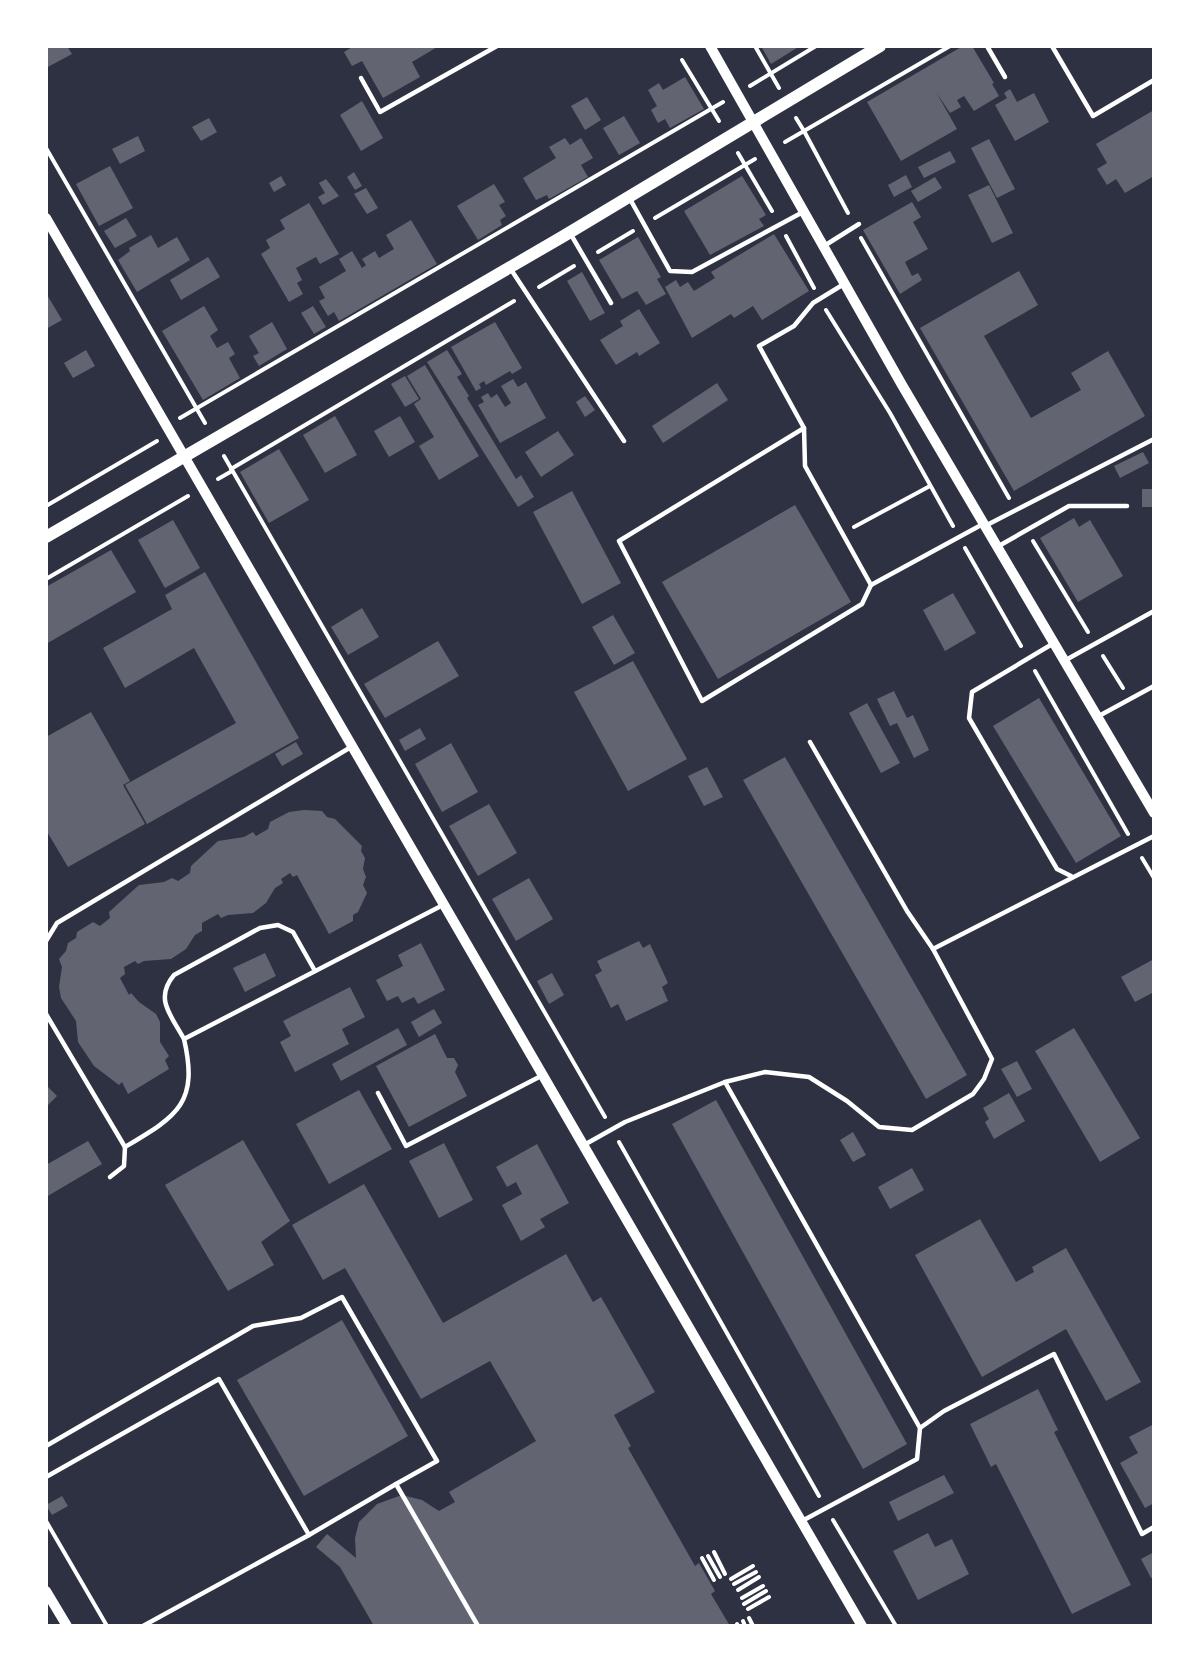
<svg xmlns="http://www.w3.org/2000/svg" width="1200" height="1672" font-family="'Source Sans 3',sans-serif">
  <rect width="100%" height="100%" fill="#2d3142"/>
  <!-- building -->
  <g fill="#626471">
    <polygon points="46,46 67,46 72,54 46,68"/>
    <polygon points="354,46 439,46 412,62 420,77 383,98 362,61 352,66 344,52"/>
    <polygon points="761,46 800,46 771,64"/>
    <polygon points="963,46 972,46 994,83 992,84 999,96 974,111 964,96 957,100 961,107 950,113 936,92 957,129 901,161 867,102"/>
    <polygon points="685,77 704,109 670,128 665,119 658,123 651,110 657,106 648,90 659,83 663,90"/>
    <polygon points="1010,89 1017,102 1034,93 1049,122 1015,141 995,105 1007,98 1004,93"/>
    <polygon points="587,97 601,120 585,130 571,106"/>
    <polygon points="362,101 383,138 361,151 340,115"/>
    <polygon points="1154,110 1154,176 1125,193 1116,179 1107,185 1097,169 1107,163 1096,144"/>
    <polygon points="624,116 640,143 619,155 603,128"/>
    <polygon points="209,118 217,132 201,141 192,127"/>
    <polygon points="138,136 145,151 120,164 112,149"/>
    <polygon points="565,138 570,145 581,138 593,158 581,165 588,177 549,199 547,195 536,200 523,178 556,158 549,147"/>
    <polygon points="989,139 1015,189 997,198 971,148"/>
    <polygon points="950,151 956,162 924,178 918,167"/>
    <polygon points="110,166 133,208 99,226 76,184"/>
    <polygon points="354,172 362,186 355,190 347,177"/>
    <polygon points="906,175 912,187 894,197 888,185"/>
    <polygon points="281,176 286,185 274,192 269,183"/>
    <polygon points="742,176 766,215 759,219 764,226 710,255 684,211"/>
    <polygon points="935,177 942,188 918,202 911,191"/>
    <polygon points="326,179 339,196 323,205 318,197 325,193 319,183"/>
    <polygon points="494,184 505,202 499,205 506,216 500,220 502,225 478,240 457,206"/>
    <polygon points="989,185 1013,233 992,243 968,195"/>
    <polygon points="366,188 378,208 367,214 354,194"/>
    <polygon points="912,202 921,217 913,222 928,249 905,262 912,276 918,273 922,280 900,294 863,230"/>
    <polygon points="309,203 339,254 320,264 316,257 296,268 302,280 297,283 303,294 289,302 261,254 270,248 266,240 285,229 280,220"/>
    <polygon points="126,218 137,236 115,248 104,231"/>
    <polygon points="411,220 437,264 339,321 334,312 328,316 319,301 325,298 319,287 346,271 339,259 352,251 362,268 366,265 362,259 375,251 379,258 394,249 386,235"/>
    <polygon points="774,234 809,291 762,320 753,306 734,318 731,314 692,338 665,287 676,280 680,287 688,282 694,291 715,278 711,272"/>
    <polygon points="151,235 158,248 177,237 190,260 137,292 118,260 130,251 129,248"/>
    <polygon points="638,237 661,277 657,279 666,294 646,305 637,291 622,299 599,260"/>
    <polygon points="208,257 220,277 181,300 170,280"/>
    <polygon points="1019,271 1038,305 984,336 1031,418 1081,390 1071,373 1108,351 1145,416 1014,491 920,328"/>
    <polygon points="582,272 605,313 590,321 567,281"/>
    <polygon points="46,293 62,320 46,329"/>
    <polygon points="204,306 218,330 210,336 217,348 228,342 235,354 229,358 240,378 203,400 162,331"/>
    <polygon points="313,306 326,327 314,334 301,313"/>
    <polygon points="639,309 660,343 639,356 637,352 616,365 600,340 623,326 620,321"/>
    <polygon points="272,322 287,349 259,366 253,356 259,353 249,336"/>
    <polygon points="495,322 522,368 512,374 510,371 486,385 484,381 479,384 481,388 476,391 451,347"/>
    <polygon points="86,350 95,366 73,378 64,363"/>
    <polygon points="447,350 462,374 457,377 469,396 467,398 516,479 521,475 534,497 518,507 427,362"/>
    <polygon points="425,365 479,456 439,480 419,446 434,437 414,404 421,399 407,376"/>
    <polygon points="405,376 419,399 405,407 391,384"/>
    <polygon points="513,379 518,387 526,382 546,418 500,443 478,405 484,402 481,397 488,393 491,398 497,394 505,407 511,403 501,386"/>
    <polygon points="717,383 728,400 663,443 652,426"/>
    <polygon points="585,396 595,410 585,417 576,402"/>
    <polygon points="335,416 357,455 325,473 303,435"/>
    <polygon points="400,416 415,442 389,457 374,431"/>
    <polygon points="558,431 574,455 541,477 525,452"/>
    <polygon points="279,449 309,500 269,523 240,472"/>
    <polygon points="1143,452 1149,463 1120,478 1114,466"/>
    <rect x="1142" y="489" width="12" height="18"/>
    <polygon points="572,491 621,583 582,604 533,512"/>
    <polygon points="795,505 851,602 718,679 662,582"/>
    <polygon points="1074,518 1079,527 1090,520 1123,576 1078,602 1040,538"/>
    <polygon points="173,520 200,568 165,588 138,540"/>
    <polygon points="111,550 136,592 46,644 46,587"/>
    <polygon points="205,572 299,738 147,824 125,785 236,723 194,648 125,688 103,648 172,609 165,595"/>
    <polygon points="953,593 976,633 945,651 923,610"/>
    <polygon points="362,608 379,637 348,655 331,627"/>
    <polygon points="613,615 635,653 614,665 592,627"/>
    <polygon points="438,641 459,676 385,718 364,684"/>
    <polygon points="633,661 687,759 628,791 574,692"/>
    <polygon points="894,691 907,718 913,715 929,750 914,758 897,723 890,726 877,699"/>
    <polygon points="1039,698 1121,836 1076,863 993,726"/>
    <polygon points="867,703 900,763 881,773 849,713"/>
    <polygon points="91,712 130,781 123,785 145,824 68,867 46,830 46,737"/>
    <polygon points="420,728 426,739 405,751 399,740"/>
    <polygon points="296,742 303,754 282,766 275,754"/>
    <polygon points="451,743 478,792 442,812 415,764"/>
    <polygon points="785,757 967,1075 926,1099 743,780"/>
    <polygon points="707,767 723,797 704,806 688,776"/>
    <polygon points="489,804 517,853 478,876 449,826"/>
    <polygon points="304,810 322,811 327,817 335,819 362,846 361,851 365,858 363,869 366,877 363,885 367,893 358,912 353,915 353,921 329,934 297,875 293,877 290,873 281,879 283,883 275,888 266,903 253,913 228,915 221,918 218,914 202,923 202,931 195,935 186,949 171,959 144,961 138,964 135,961 124,967 125,974 120,978 129,995 131,993 139,1002 156,1014 160,1022 160,1042 169,1056 165,1060 169,1069 128,1094 122,1082 119,1085 94,1066 78,1042 76,1021 61,998 59,987 62,967 59,959 66,951 68,943 76,938 77,932 93,922 100,926 110,918 109,912 139,885 164,882 172,878 178,881 190,873 191,866 218,841 244,837 253,832 256,836 268,829 270,822 289,812"/>
    <polygon points="529,878 553,919 516,941 492,899"/>
    <polygon points="639,941 643,948 650,944 668,983 662,987 668,1001 626,1021 618,1004 611,1008 595,975 602,971 597,961"/>
    <polygon points="421,943 445,990 418,1004 414,997 402,1003 398,996 387,1001 376,980 403,966 398,955"/>
    <polygon points="265,953 276,976 245,992 233,968"/>
    <polygon points="1154,959 1154,992 1135,1002 1121,977"/>
    <polygon points="552,973 564,995 549,1004 537,981"/>
    <polygon points="350,987 365,1017 342,1029 349,1044 295,1072 280,1042 291,1036 283,1021"/>
    <polygon points="434,1009 442,1023 419,1037 411,1022"/>
    <polygon points="398,1028 407,1045 341,1081 332,1064"/>
    <polygon points="1074,1028 1140,1138 1100,1162 1035,1051"/>
    <polygon points="435,1034 447,1058 454,1058 458,1065 455,1072 467,1096 409,1127 376,1066"/>
    <polygon points="1017,1061 1032,1089 1017,1097 1001,1069"/>
    <polygon points="46,1085 57,1096 46,1107"/>
    <polygon points="359,1090 392,1149 329,1184 296,1124"/>
    <polygon points="1009,1093 1025,1121 994,1139 985,1122 989,1119 983,1108"/>
    <polygon points="716,1100 907,1444 863,1469 672,1124"/>
    <polygon points="853,1132 866,1155 853,1162 840,1140"/>
    <polygon points="243,1140 290,1221 261,1242 274,1265 228,1291 165,1185"/>
    <polygon points="88,1141 102,1164 46,1197 46,1165"/>
    <polygon points="444,1143 473,1200 439,1218 409,1161"/>
    <polygon points="537,1144 569,1203 540,1219 545,1227 521,1241 502,1205 522,1194 516,1182 507,1187 496,1167"/>
    <polygon points="912,1168 924,1190 890,1209 878,1187"/>
    <polygon points="364,1184 443,1323 566,1254 593,1302 601,1297 655,1392 614,1415 631,1446 628,1448 695,1566 699,1563 715,1591 711,1594 730,1626 374,1626 340,1567 316,1547 327,1534 356,1558 355,1538 359,1522 377,1504 402,1495 422,1500 439,1511 455,1502 449,1492 536,1441 490,1361 421,1399 345,1268 323,1280 292,1225"/>
    <polygon points="980,1219 1016,1282 1034,1272 1032,1267 1066,1248 1141,1382 1106,1401 1066,1329 982,1377 915,1255"/>
    <polygon points="342,1320 408,1436 304,1496 237,1380"/>
    <polygon points="1038,1389 1058,1430 1054,1432 1131,1585 1072,1614 996,1464 991,1467 970,1424"/>
    <polygon points="1154,1424 1154,1503 1145,1508 1120,1463 1138,1453 1129,1437"/>
    <polygon points="944,1475 954,1493 898,1521 889,1502"/>
    <polygon points="62,1496 68,1506 52,1515 46,1505"/>
    <polygon points="928,1533 935,1547 952,1539 969,1574 918,1600 893,1551"/>
    <polygon points="1154,1552 1154,1577 1151,1578 1141,1559"/>
  </g>
  <g fill="none" stroke-linecap="round" stroke-linejoin="round">
    <!-- path -->
    <g stroke="#fff" stroke-width="4">
      <polyline points="755,46 779,88"/>
      <polyline points="682,60 719,121"/>
      <polyline points="750,86 816,46"/>
      <polyline points="785,142 804,131 796,118"/>
      <polyline points="46,148 205,423"/>
      <polyline points="738,153 772,211"/>
      <polyline points="848,213 804,131 950,46"/>
      <polyline points="655,218 755,159"/>
      <polyline points="786,236 814,288"/>
      <polyline points="861,238 1009,498"/>
      <polyline points="598,252 633,231"/>
      <polyline points="539,287 574,266"/>
      <polyline points="826,310 890,413 953,526"/>
      <polyline points="180,418 723,102"/>
      <polyline points="224,456 605,1117"/>
      <polyline points="231,469 514,301"/>
      <polyline points="218,479 232,471"/>
      <polyline points="46,506 157,441"/>
      <polyline points="854,527 930,486"/>
      <polyline points="1033,541 1088,632"/>
      <polyline points="965,548 1021,646"/>
      <polyline points="46,579 188,496"/>
      <polyline points="1103,656 1123,688"/>
      <polyline points="1035,671 1128,834"/>
      <polyline points="1142,858 1154,878"/>
      <polyline points="619,1142 819,1496"/>
      <polyline points="833,1520 896,1626"/>
      <polyline points="46,1521 107,1626"/>
      <polyline points="714,1552 725,1574"/>
      <polyline points="708,1556 720,1577"/>
      <polyline points="702,1558 714,1580"/>
      <polyline points="731,1579 753,1566"/>
      <polyline points="734,1584 756,1572"/>
      <polyline points="738,1590 759,1577"/>
      <polyline points="742,1598 763,1586"/>
      <polyline points="744,1604 766,1591"/>
      <polyline points="748,1609 769,1597"/>
      <polyline points="749,1618 753,1626"/>
      <polyline points="743,1621 745,1626"/>
      <polyline points="737,1624 738,1626"/>
    </g>
    <!-- service -->
    <g stroke="#fff" stroke-width="4.5">
      <polyline points="987,46 1005,77"/>
      <polyline points="1052,46 1093,116 1154,80"/>
      <polyline points="361,78 380,112 497,46"/>
      <polyline points="630,199 670,271 692,272 803,212"/>
      <polyline points="570,233 611,303"/>
      <polyline points="824,246 859,224"/>
      <polyline points="510,268 624,441"/>
      <polyline points="844,284 813,303 794,326 759,346 804,428 619,541 702,701 862,604 871,585 983,524"/>
      <polyline points="804,428 805,466 871,585"/>
      <polyline points="985,526 1154,439"/>
      <polyline points="997,547 1069,506 1127,506"/>
      <polyline points="1054,643 972,692 969,718 1057,869 1071,876"/>
      <polyline points="1064,661 1154,611"/>
      <polyline points="1097,717 1154,686"/>
      <polyline points="810,742 907,911 933,949"/>
      <polyline points="46,941 57,923 351,747"/>
      <path d="M46,1014L125,1147C177,1116 199,1104 184,1039L443,905"/>
      <path d="M184,1039C171,1015 154,999 174,975L260,928L278,925L293,932L315,971"/>
      <polyline points="725,1082 765,1072 809,1077 847,1101 879,1127 912,1130 973,1094 984,1079 992,1059 933,949 1154,836"/>
      <polyline points="378,1093 406,1146 543,1075"/>
      <polyline points="584,1145 625,1122 725,1082 920,1428 944,1411 1054,1354 1142,1534 1154,1527"/>
      <polyline points="110,1177 124,1166 125,1147"/>
      <polyline points="46,1446 253,1326 301,1318 342,1297 437,1461 396,1484"/>
      <polyline points="46,1477 219,1379 309,1535 396,1484 478,1626"/>
      <polyline points="802,1521 917,1459 920,1428"/>
      <polyline points="143,1626 309,1535"/>
    </g>
    <!-- tertiary -->
    <g stroke="#fff" stroke-width="10">
      <polyline points="710,46 902,385 1154,813"/>
      <polyline points="46,218 862,1626"/>
      <polyline points="46,1591 67,1626"/>
    </g>
    <!-- secondary -->
    <polyline stroke="#fff" stroke-width="12" points="46,537 562,237 880,46"/>
  </g>
  <!-- border -->
  <rect width="1200" height="1672" fill="none" stroke="#ffffff" stroke-width="96"/>
</svg>
